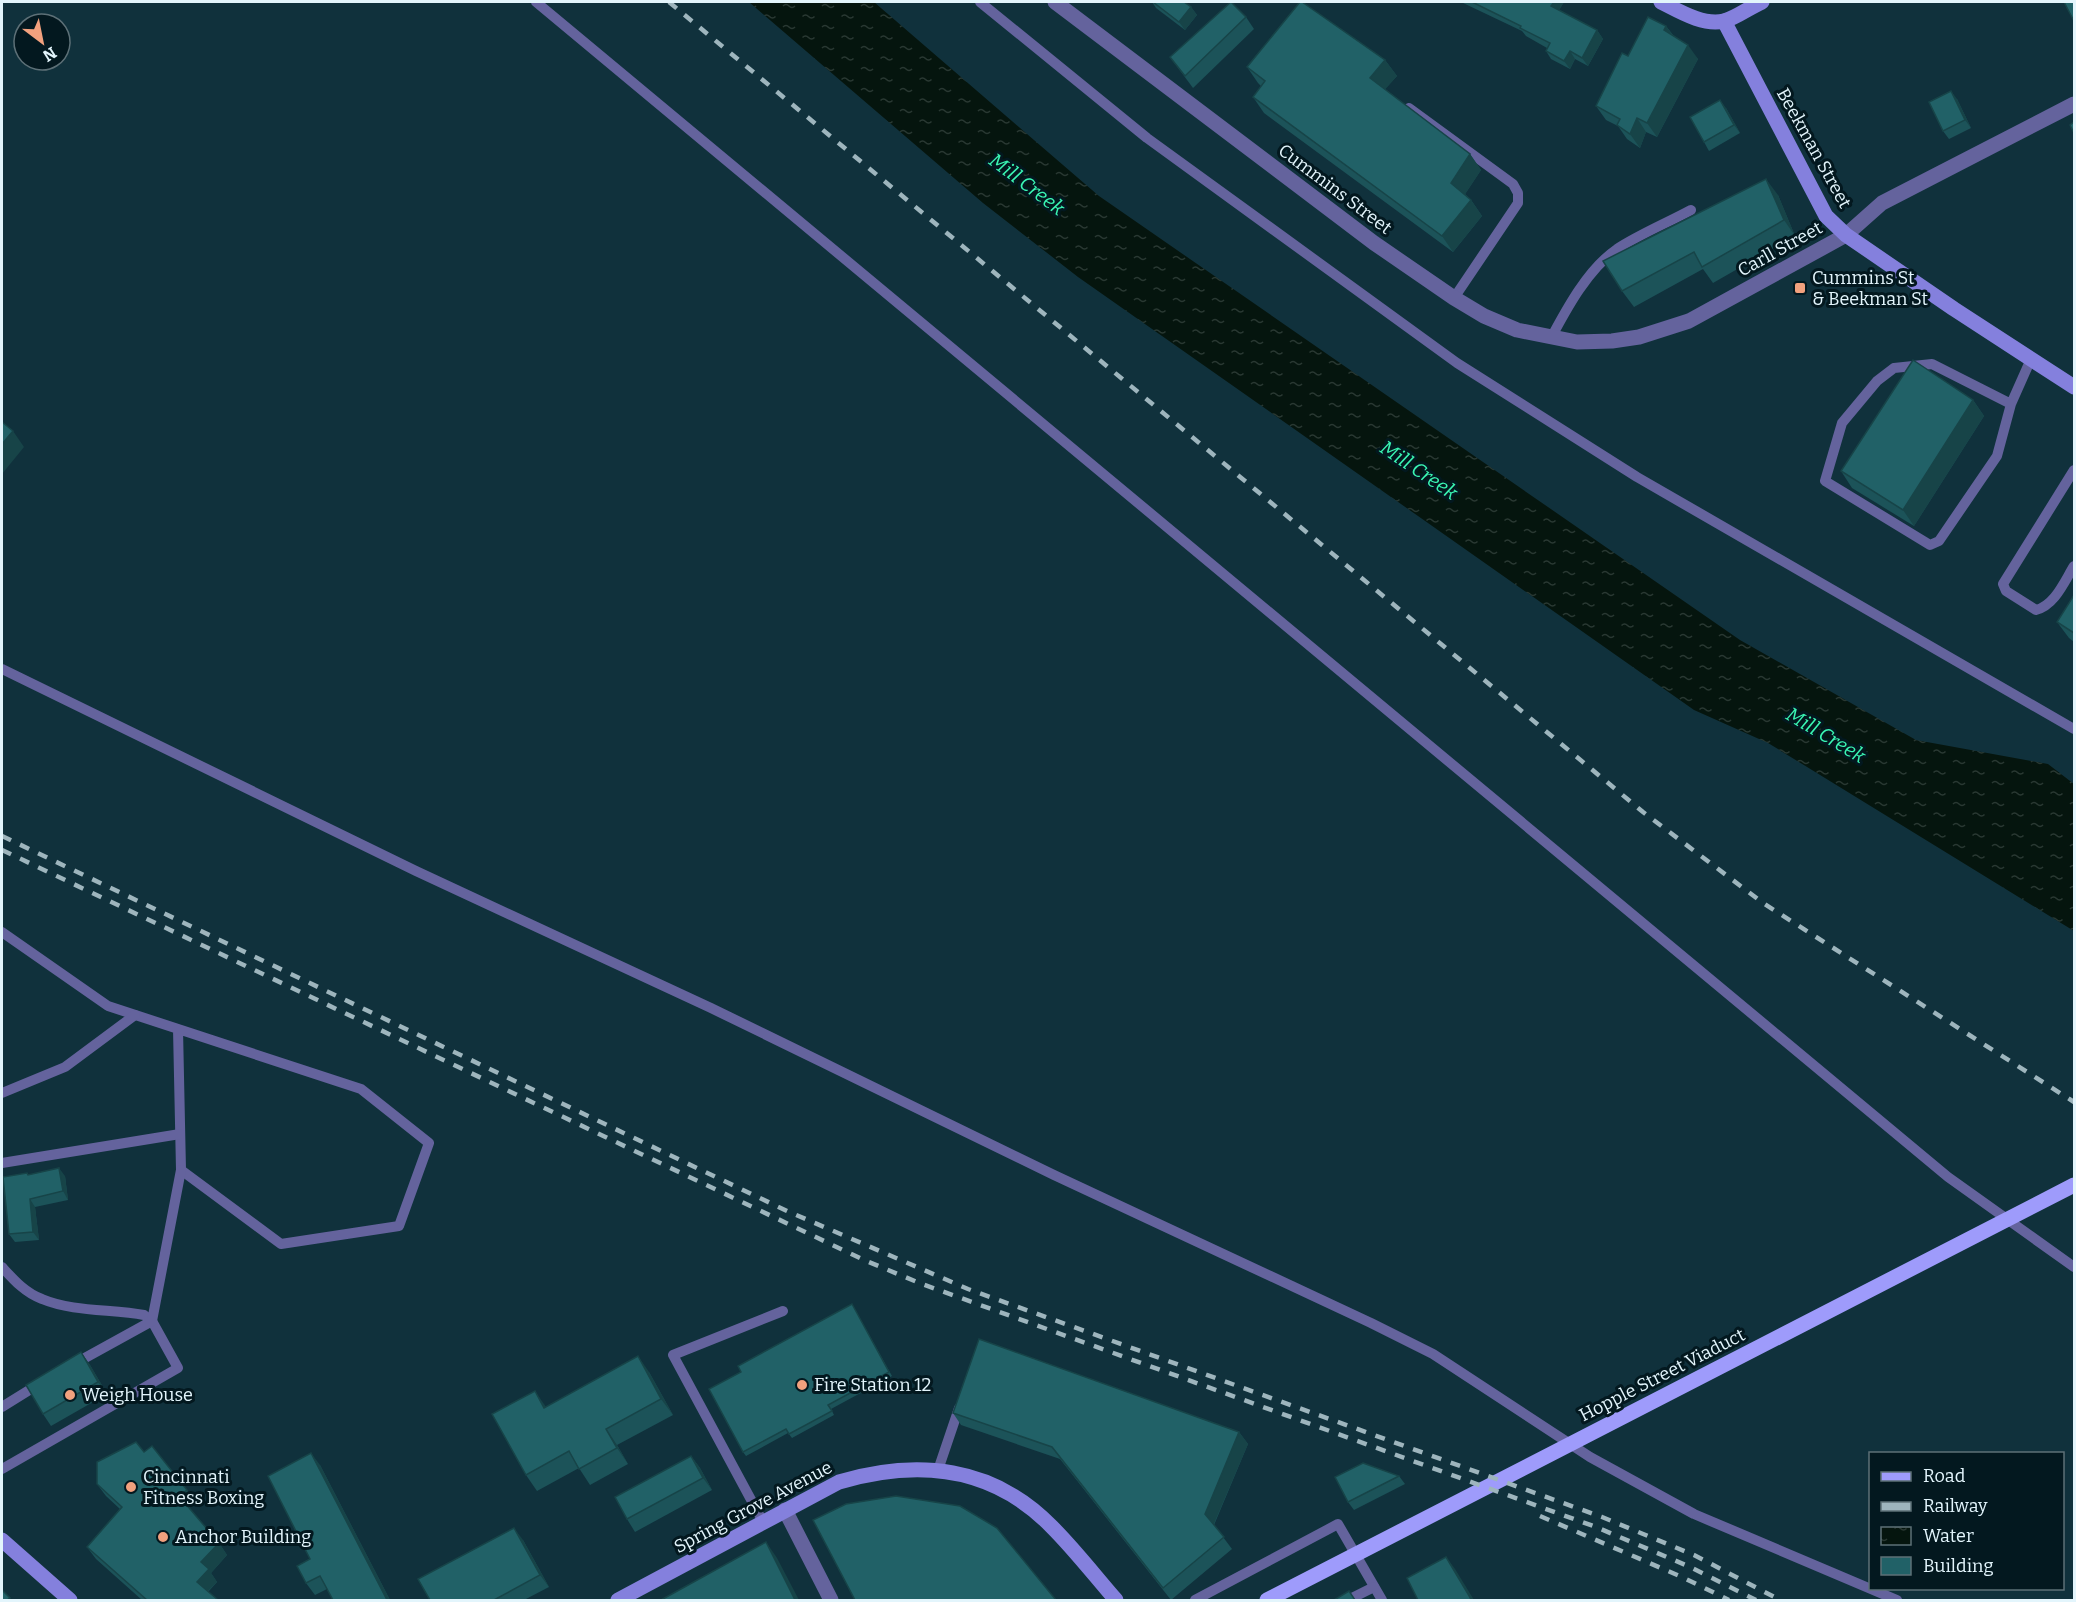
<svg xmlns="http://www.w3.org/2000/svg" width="2076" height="1602" font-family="Bitter,serif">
  <defs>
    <pattern id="water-ripples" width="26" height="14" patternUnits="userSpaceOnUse" patternTransform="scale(1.5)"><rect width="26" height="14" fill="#05150e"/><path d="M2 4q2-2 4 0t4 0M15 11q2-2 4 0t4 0" fill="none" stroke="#293832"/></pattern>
  </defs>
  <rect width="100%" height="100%" fill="#10313c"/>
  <!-- water -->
  <polygon fill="url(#water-ripples)" points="749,2 874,2 1099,196 1740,640 1916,740 2048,764 2074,784 2074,931 1768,743 1694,710 1078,277 983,203"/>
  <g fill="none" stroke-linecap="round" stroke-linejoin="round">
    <!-- lane -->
    <g stroke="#64639d" stroke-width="10">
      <polyline points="536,2 1948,1177 2074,1267"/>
      <polyline points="980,2 1147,138 1457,363 1637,477 2074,729"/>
      <polyline points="1409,108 1513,184 1518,193 1518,203 1454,298"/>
      <path d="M1551,338C1567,308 1588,269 1617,249C1640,234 1667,223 1691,210"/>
      <polyline points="2011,404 1932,364 1894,368 1877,381 1842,423 1825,481 1930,545 1939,541 1997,456 2011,404 2031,359"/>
      <path d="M2074,470L2003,584L2006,591L2036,610C2055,605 2064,582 2074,566"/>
      <polyline points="2,669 416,871 711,1008 1054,1175 1371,1323 1433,1354 1590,1457 1694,1514 1897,1600"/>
      <polyline points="2,932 108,1006 361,1089 429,1143 399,1226 281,1244 181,1170 178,1029"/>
      <polyline points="2,1093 65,1067 135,1015"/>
      <polyline points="2,1163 180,1134"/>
      <path d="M2,1267C13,1279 25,1293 42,1299C73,1312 111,1309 144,1315L152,1321L178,1368L2,1469"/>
      <polyline points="74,1364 152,1321 181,1170"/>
      <polyline points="2,1407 39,1384"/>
      <polyline points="938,1470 959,1408"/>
      <polyline points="763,1522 673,1355 783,1311"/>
      <polyline points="1195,1600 1338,1524 1382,1600"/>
      <polyline points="1348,1600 1374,1587"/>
    </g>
    <!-- street -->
    <g stroke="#64639d" stroke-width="15">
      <polyline points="1055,2 1374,243 1454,298 1484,316 1517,330 1577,342 1612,341 1639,337 1689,321 1846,235 1882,203 2074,104"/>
      <polyline points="785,1510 831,1600"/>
    </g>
    <!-- secondary -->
    <g stroke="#8480dd" stroke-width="15">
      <path d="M1661,2C1679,11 1703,26 1724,21C1736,18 1750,7 1762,2"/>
      <polyline points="1724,21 1826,216 1846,235 1954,309 2074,387"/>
      <polyline points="2,1540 70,1600"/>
      <path d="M618,1600L839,1482C917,1459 993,1466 1052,1527C1075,1550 1095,1576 1116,1600"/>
    </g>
    <!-- primary -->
    <polyline stroke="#9e9bfb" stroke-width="15" points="1267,1600 2074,1185"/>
    <!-- rail -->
    <g stroke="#9eb5bd" stroke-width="4.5" stroke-dasharray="10 10" stroke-linecap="butt">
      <polyline points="669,2 1643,812 1763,903 2074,1102"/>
      <polyline points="2,836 787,1211 968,1289 1602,1517 1694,1555 1780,1600"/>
      <polyline points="2,850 864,1260 922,1284 1596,1527 1688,1566 1756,1600"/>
      <polyline points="1540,1516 1682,1577 1729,1600"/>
    </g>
  </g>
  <!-- wall -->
  <g fill="#1c5359">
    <polygon points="1152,2 1184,2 1191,7 1197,15 1185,30 1156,8"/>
    <polygon points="1461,2 1564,2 1559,10 1597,30 1603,39 1588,66 1575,59 1570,69 1551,59 1546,51 1547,48 1526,36 1522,31"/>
    <polygon points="1246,17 1254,29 1193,88 1170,57"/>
    <polygon points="1666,26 1673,35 1698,59 1657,137 1646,132 1640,148 1627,139 1618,126 1606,120 1596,106 1628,56"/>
    <polygon points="1385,60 1397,76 1385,89 1470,154 1481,170 1465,194 1471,200 1482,216 1453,252 1264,113 1253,97 1261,86 1258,83 1247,67"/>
    <polygon points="1957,99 1971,128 1949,139 1943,131"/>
    <polygon points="1726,108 1740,133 1709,151 1704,142"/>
    <polygon points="1778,195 1795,236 1713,283 1703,269 1634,307 1622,291"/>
    <polygon points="1973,400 1984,416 1914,526 1852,488 1841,471"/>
    <polygon points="2074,595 2074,642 2069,638 2057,622"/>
    <polygon points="27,1173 29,1175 65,1176 68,1200 35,1207 39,1240 15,1242 9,1234"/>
    <polygon points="852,1304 892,1376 831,1409 834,1415 792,1438 788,1433 746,1456 743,1452 741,1372"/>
    <polygon points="81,1352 90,1365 107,1394 51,1426 43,1414"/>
    <polygon points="649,1372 673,1415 617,1445 628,1464 590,1485 579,1468 537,1491 526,1475"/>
    <polygon points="953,1413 1239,1432 1248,1444 1214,1525 1232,1549 1171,1600 1060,1459 961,1425"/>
    <polygon points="144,1452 187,1490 195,1502 189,1508 219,1543 227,1555 211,1573 217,1582 208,1592 218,1600 142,1600 96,1559 87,1547 120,1509 106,1496 97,1484"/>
    <polygon points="691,1456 700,1468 712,1490 635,1532 627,1519"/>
    <polygon points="320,1465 390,1600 333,1600 327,1589 315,1595 306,1583 310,1559"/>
    <polygon points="1399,1476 1405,1484 1354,1510 1348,1502"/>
    <polygon points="523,1540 549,1587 524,1600 430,1600"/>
  </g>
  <!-- shaded-wall -->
  <g fill="#174448">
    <polygon points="1554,2 1564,2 1557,14 1551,6"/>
    <polygon points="1191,7 1197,15 1185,30 1179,22"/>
    <polygon points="1666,26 1676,40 1664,30"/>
    <polygon points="1597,30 1603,39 1588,66 1582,58"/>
    <polygon points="1688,45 1698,59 1657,137 1647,123"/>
    <polygon points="1570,51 1575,59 1570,69 1564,61"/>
    <polygon points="1385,60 1397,76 1381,94 1370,78"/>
    <polygon points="1951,91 1957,99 1971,128 1965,120"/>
    <polygon points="1720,100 1726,108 1740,133 1734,125"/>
    <polygon points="1637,118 1646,132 1640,148 1630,134"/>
    <polygon points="1470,154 1481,170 1462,199 1451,183"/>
    <polygon points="1766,179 1778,195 1795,236 1784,220"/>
    <polygon points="1471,200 1482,216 1453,252 1442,236"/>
    <polygon points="1973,400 1984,416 1914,526 1903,510"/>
    <polygon points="13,431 24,447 2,474 2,444"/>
    <polygon points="59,1168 65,1176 68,1200 63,1191"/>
    <polygon points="30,1199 35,1207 39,1240 33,1232"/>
    <polygon points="81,1352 90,1365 107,1394 98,1382"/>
    <polygon points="638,1356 649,1372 673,1415 661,1399"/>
    <polygon points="535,1391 546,1407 544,1408"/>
    <polygon points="606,1429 617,1445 628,1464 617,1448"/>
    <polygon points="1239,1432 1248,1444 1213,1526 1205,1514"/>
    <polygon points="311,1453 320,1465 390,1600 387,1600"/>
    <polygon points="691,1456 700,1468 712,1490 703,1478"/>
    <polygon points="514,1528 523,1540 549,1587 540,1575"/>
    <polygon points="766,1542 777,1558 799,1600 795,1600"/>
    <polygon points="219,1543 227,1555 211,1573 217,1582 205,1594 197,1582 201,1562"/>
    <polygon points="1446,1557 1455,1569 1474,1600 1471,1599"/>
  </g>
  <!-- building -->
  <g fill="#216167" stroke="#174448" stroke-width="1.5">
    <polygon points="1153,2 1184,2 1191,7 1179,22"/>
    <polygon points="1231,2 1246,17 1185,76 1170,57"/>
    <polygon points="1300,2 1302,2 1385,60 1370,78 1470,154 1451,183 1471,200 1442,236 1253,97 1265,81 1247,67"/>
    <polygon points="1472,2 1554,2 1551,6 1597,30 1582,58 1570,51 1564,61 1546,51 1550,43 1520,28 1521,26"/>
    <polygon points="2064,2 2074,2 2074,21"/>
    <polygon points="1648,17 1666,26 1664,30 1688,45 1647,123 1637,118 1630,134 1617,125 1620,119 1596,106 1622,53 1628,56"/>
    <polygon points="1951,91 1965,120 1943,131 1929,102"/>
    <polygon points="1720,100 1734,125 1704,142 1690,117"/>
    <polygon points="2074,122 2074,133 2070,125"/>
    <polygon points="1766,179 1784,220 1702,267 1694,252 1622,291 1603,261"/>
    <polygon points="1913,360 1973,400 1903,510 1841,471"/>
    <polygon points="2,422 13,431 2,444"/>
    <polygon points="2074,595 2074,633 2057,622"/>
    <polygon points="59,1168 63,1191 30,1199 33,1232 9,1234 3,1177 27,1173 28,1175"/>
    <polygon points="852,1304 889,1372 828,1405 832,1411 789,1434 786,1429 743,1452 709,1389 741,1372 738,1366"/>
    <polygon points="979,1339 1239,1432 1205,1514 1224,1537 1163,1588 1052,1447 953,1413"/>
    <polygon points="81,1352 98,1382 43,1414 26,1385"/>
    <polygon points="638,1356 661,1399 606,1429 617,1448 579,1469 569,1451 526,1475 492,1414 535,1391 544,1408"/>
    <polygon points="136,1442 144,1452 152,1446 187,1490 179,1496 219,1543 201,1562 209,1569 197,1582 218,1600 147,1600 87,1547 122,1507 97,1484 97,1462"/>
    <polygon points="311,1453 387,1600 333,1600 320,1576 306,1583 297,1566 310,1559 268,1476"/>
    <polygon points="691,1456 703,1478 627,1519 615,1497"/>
    <polygon points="1363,1463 1399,1476 1348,1502 1335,1477"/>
    <polygon points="896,1496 960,1506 997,1528 1056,1600 855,1600 813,1520 846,1504"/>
    <polygon points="514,1528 540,1575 494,1600 430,1600 418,1579"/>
    <polygon points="766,1542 795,1600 661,1600"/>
    <polygon points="1446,1557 1471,1599 1469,1600 1418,1600 1407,1578"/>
    <polygon points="2,1590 10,1598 7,1600 2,1600"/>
    <polygon points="1349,1591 1355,1600 1334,1600"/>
  </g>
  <!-- markers -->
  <g fill="#f2a17e" stroke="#03181f" stroke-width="2">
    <rect x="1794" y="282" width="12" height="12" rx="3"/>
    <circle cx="802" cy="1385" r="6"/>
    <circle cx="70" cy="1395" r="6"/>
    <circle cx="131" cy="1487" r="6"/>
    <circle cx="163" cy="1537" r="6"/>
  </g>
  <g text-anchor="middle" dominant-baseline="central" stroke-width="6" stroke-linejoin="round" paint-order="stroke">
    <!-- street labels -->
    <g font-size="18" fill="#e3f5fc" stroke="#03181f">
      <text transform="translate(1814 148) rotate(61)">Beekman Street</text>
      <text transform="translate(1335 189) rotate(37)">Cummins Street</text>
      <text transform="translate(1780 249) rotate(-29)">Carll Street</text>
      <text transform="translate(1662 1375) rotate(-27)">Hopple Street Viaduct</text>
      <text transform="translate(753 1507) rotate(-28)">Spring Grove Avenue</text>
    </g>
    <!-- poi labels -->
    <g font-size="18" fill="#e3f5fc" stroke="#03181f" text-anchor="start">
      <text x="1812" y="278">Cummins St<tspan x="1812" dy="21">&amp; Beekman St</tspan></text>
      <text x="814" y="1385">Fire Station 12</text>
      <text x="82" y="1395">Weigh House</text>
      <text x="143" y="1477">Cincinnati<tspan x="143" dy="21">Fitness Boxing</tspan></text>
      <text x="175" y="1537">Anchor Building</text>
    </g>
    <!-- water labels -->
    <g font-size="20" font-style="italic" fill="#3af5b3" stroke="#03181f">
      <text transform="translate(1027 184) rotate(37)">Mill Creek</text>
      <text transform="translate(1419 470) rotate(34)">Mill Creek</text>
      <text transform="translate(1826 735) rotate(31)">Mill Creek</text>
    </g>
  </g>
  <!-- border -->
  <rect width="2076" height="1602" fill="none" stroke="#e3f5fc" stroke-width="6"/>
  <!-- legend -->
  <rect x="1869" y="1452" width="195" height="138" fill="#03181f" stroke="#5d7077" stroke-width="1.5"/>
  <rect x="1881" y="1472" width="30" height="9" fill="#9e9bfb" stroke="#5d7077" stroke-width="1.5"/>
  <text x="1923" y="1482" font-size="18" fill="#e3f5fc">Road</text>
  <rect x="1881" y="1502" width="30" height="9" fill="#9eb5bd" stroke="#5d7077" stroke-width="1.5"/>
  <text x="1923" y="1512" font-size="18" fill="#e3f5fc">Railway</text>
  <rect x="1881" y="1527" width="30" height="18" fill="url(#water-ripples)" stroke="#5d7077" stroke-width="1.5"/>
  <text x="1923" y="1542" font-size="18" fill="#e3f5fc">Water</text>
  <rect x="1881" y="1557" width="30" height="18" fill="#216167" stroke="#5d7077" stroke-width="1.5"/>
  <text x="1923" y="1572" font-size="18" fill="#e3f5fc">Building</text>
  <!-- north arrow -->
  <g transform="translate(42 42) rotate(148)"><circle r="28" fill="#03181f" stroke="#5d7077" stroke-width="1.5"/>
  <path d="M0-4.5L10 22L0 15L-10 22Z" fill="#f2a17e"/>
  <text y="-9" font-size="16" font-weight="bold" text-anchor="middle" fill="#e3f5fc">N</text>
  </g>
</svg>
